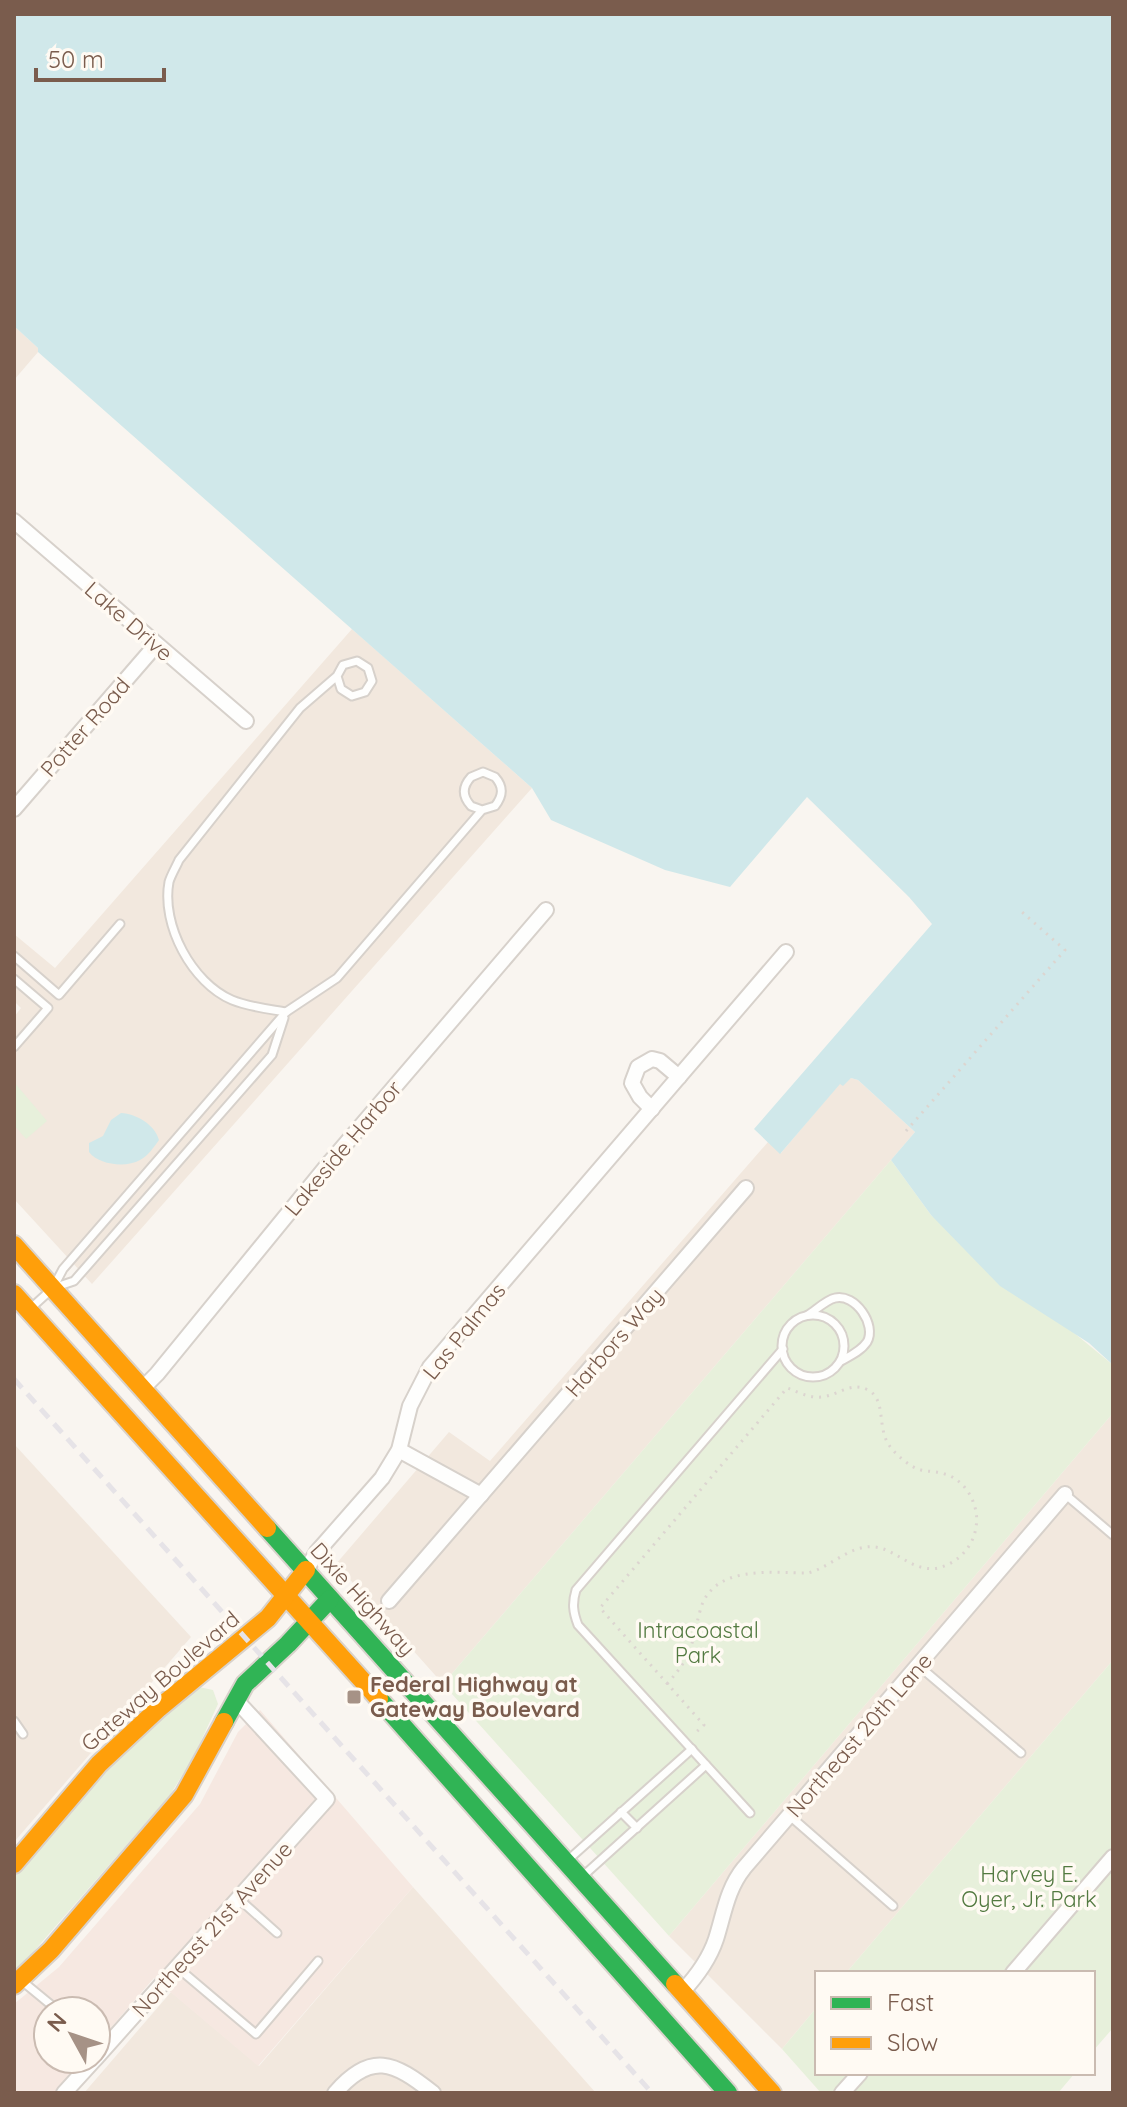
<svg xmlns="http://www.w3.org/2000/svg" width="1127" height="2107" font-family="Quicksand,sans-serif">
  <rect width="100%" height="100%" fill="#f9f5f0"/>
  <!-- residential -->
  <g fill="#f2e8de">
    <polygon points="14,326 38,348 38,352 14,380"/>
    <polygon points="352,629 532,788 92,1284 14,1199 14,1017 21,1008 14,1001 14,934 55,968"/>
    <polygon points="851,1078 858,1080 915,1132 443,1684 336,1564 449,1432 490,1461 768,1142 781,1153 840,1083"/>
    <polygon points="1113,1413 1113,1660 846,1973 817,1973 817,2007 782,2049 669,1936"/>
    <polygon points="14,1444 191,1637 14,1842"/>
    <polygon points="413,1887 596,2093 84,2093 171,1992 259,2066"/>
  </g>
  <!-- commercial -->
  <polygon fill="#f6e8e1" points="260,1710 413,1887 258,2066 154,1978 96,2045 96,2011 48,2011 48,2059 84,2059 54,2093 14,2093 14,2004 59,1967 200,1804 238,1732"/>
  <!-- green -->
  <g fill="#e7f0db">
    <polygon points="14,1082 47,1121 26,1139 14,1125"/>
    <polygon points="891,1160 931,1215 1113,1365 1113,1413 669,1936 443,1684"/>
    <polygon points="1113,1660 1113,2028 1093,2051 1093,1973 846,1973"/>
    <polygon points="199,1687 213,1690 218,1704 194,1756 170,1795 14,1974 14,1872 111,1761"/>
    <polygon points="817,2007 817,2073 1075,2073 1058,2093 821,2093 782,2049"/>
  </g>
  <!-- water -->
  <g fill="#d0e8ea">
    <polygon points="14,14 1113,14 1113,1365 1089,1343 1000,1286 931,1215 891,1160 915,1132 858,1080 851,1078 843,1086 840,1084 780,1154 754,1129 932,924 909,897 807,797 730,887 665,870 551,820 532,788 38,352 38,348 14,326"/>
    <path d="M121,1113C137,1114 155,1125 159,1140C154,1147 148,1156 140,1160C126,1168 99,1165 89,1152V1143L103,1136L111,1120Z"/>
  </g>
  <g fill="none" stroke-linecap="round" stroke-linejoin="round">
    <!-- lane casing -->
    <g stroke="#d7d1cb" stroke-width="11">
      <g id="lane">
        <polyline points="14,956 59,995 120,924"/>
        <polyline points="14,979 48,1008 14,1047"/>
        <path d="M286,1012C269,1009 249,1007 232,1000C192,983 161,925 169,882C171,875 176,867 179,860L300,708L337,676L341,689L352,696L365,692L372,681L368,668L357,661L343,665L337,676"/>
        <path d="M54,1286L63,1269L286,1012L337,978L482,810L471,806C462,796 462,787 471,777L483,772L495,777C504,787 503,796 495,806L482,810"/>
        <polyline points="31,1308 53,1288 74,1281 272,1055 284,1018"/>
        <path d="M808,1315C816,1310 826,1300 835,1298C855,1293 877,1325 867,1342C861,1351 850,1356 841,1361"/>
        <circle cx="813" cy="1346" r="31"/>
        <polyline points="1066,1495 1113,1535"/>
        <polyline points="919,1666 1021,1753"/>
        <polyline points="14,1721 23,1734"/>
        <polyline points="621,1812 637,1828"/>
        <path d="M750,1813L578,1625C573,1612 572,1603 576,1590L783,1349"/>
        <polyline points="790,1816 893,1906"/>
        <polyline points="568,1860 692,1749"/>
        <polyline points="583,1876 706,1765"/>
        <polyline points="239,1899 277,1933"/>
        <polyline points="178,1968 256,2034 318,1961"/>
        <polyline points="22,1981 56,2009"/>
      </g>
    </g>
    <!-- street casing -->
    <g stroke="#d7d1cb" stroke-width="18">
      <g id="street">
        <polyline points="14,521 246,721"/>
        <polyline points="14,809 156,645"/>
        <polyline points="652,1109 640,1097 632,1083 638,1067 652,1059 660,1061 679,1077"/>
        <polyline points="143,1388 157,1374 331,1161 546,910"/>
        <polyline points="399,1450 481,1495"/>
        <polyline points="306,1570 317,1552 382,1478 399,1450 410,1406 430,1367 786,952"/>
        <polyline points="389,1601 746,1188"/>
        <polyline points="1013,1973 1113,1857"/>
        <path d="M682,1992C697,1976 709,1960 716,1939C724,1914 727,1889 744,1868L1065,1494"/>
        <polyline points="96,2058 327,1799 235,1699"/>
        <polyline points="64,2093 95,2059"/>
        <path d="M335,2093C371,2051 394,2062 433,2093"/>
        <polyline points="842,2093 860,2073"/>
      </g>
    </g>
    <!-- fast casing -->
    <g stroke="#d9d2cb" stroke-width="22">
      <g id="fast">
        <polyline points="267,1528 675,1984"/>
        <polyline points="379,1699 728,2093"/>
        <polyline points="224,1722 245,1684 288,1644 330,1599"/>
      </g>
    </g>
    <!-- slow casing -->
    <g stroke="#d9d2cb" stroke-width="22">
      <g id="slow">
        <polyline points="14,1245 267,1528"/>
        <polyline points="14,1294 379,1699"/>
        <polyline points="14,1864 99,1764 159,1708 268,1618 306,1570"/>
        <polyline points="675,1984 772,2093"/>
        <polyline points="14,1985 51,1950 184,1795 224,1722"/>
      </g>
    </g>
    <!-- path -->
    <g stroke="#dcd5d0" stroke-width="3" stroke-dasharray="2 6" stroke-linecap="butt">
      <polyline points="906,1131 1065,950 1022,912"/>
      <path d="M667,1684C694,1653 690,1648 700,1611C712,1564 771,1573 808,1573C831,1567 851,1544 875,1547C900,1550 918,1580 949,1564C963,1557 974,1543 976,1527C980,1506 966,1480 945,1474C937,1471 929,1472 921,1470C910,1467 899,1457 892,1449C875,1430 888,1401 868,1390C849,1380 835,1399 816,1397C807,1397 796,1391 787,1388L600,1608L704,1725L694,1734"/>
    </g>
    <!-- lane -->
    <use href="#lane" stroke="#fefefd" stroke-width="7"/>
    <!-- street -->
    <use href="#street" stroke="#fefefd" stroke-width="14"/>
    <!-- fast -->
    <use href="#fast" stroke="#30b455" stroke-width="18"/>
    <!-- slow -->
    <use href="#slow" stroke="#ff9f0a" stroke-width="18"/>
    <!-- rail -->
    <polyline stroke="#e6e3e7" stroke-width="5" stroke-dasharray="12 8" stroke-linecap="butt" points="14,1379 652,2093"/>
  </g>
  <!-- markers -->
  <rect fill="#a69286" stroke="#fffaf3" stroke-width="3" x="346" y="1689" width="16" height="16" rx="4"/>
  <g text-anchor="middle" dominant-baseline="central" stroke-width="7" stroke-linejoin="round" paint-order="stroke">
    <!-- street labels -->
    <g font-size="22" fill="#7a5c4d" stroke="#fffaf3">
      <text transform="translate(129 621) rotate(41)">Lake Drive</text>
      <text transform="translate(85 727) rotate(-49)">Potter Road</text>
      <text transform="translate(343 1148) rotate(-50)">Lakeside Harbor</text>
      <text transform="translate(464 1331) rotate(-51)">Las Palmas</text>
      <text transform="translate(614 1342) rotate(-49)">Harbors Way</text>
      <text transform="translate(363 1599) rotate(48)">Dixie Highway</text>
      <text transform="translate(160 1681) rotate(-41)">Gateway Boulevard</text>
      <text transform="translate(859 1735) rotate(-49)">Northeast 20th Lane</text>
      <text transform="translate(212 1929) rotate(-48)">Northeast 21st Avenue</text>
    </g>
    <!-- park labels -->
    <g font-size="22" fill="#537a41" stroke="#fffaf3">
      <text x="698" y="1630">Intracoastal<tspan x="698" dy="25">Park</tspan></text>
      <text x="1029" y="1874">Harvey E.<tspan x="1029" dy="25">Oyer, Jr. Park</tspan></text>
    </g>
    <!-- poi labels -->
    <g font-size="22" font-weight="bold" fill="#7a5c4d" stroke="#fffaf3" text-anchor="start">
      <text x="370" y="1684">Federal Highway at<tspan x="370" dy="25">Gateway Boulevard</tspan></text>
    </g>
  </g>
  <!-- border -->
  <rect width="1127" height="2107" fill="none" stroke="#7a5c4d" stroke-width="32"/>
  <!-- legend -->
  <rect x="815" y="1971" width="280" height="104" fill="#fffaf3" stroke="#cabbb1" stroke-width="2"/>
  <rect x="831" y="1997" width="40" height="12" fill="#30b455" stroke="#cabbb1" stroke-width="2"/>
  <text x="887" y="2011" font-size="24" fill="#7a5c4d">Fast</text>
  <rect x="831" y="2037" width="40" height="12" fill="#ff9f0a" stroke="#cabbb1" stroke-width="2"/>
  <text x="887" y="2051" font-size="24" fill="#7a5c4d">Slow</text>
  <!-- north arrow -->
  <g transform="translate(72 2035) rotate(310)"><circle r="38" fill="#fffaf3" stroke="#cabbb1" stroke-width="2"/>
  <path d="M0-6L14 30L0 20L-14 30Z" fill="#a69286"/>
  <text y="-12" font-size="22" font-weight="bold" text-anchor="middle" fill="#7a5c4d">N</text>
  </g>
  <!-- scale -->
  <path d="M36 68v12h128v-12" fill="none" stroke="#7a5c4d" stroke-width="4"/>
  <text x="48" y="68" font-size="24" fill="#7a5c4d" stroke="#fffaf3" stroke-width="6" paint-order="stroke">50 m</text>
</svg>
